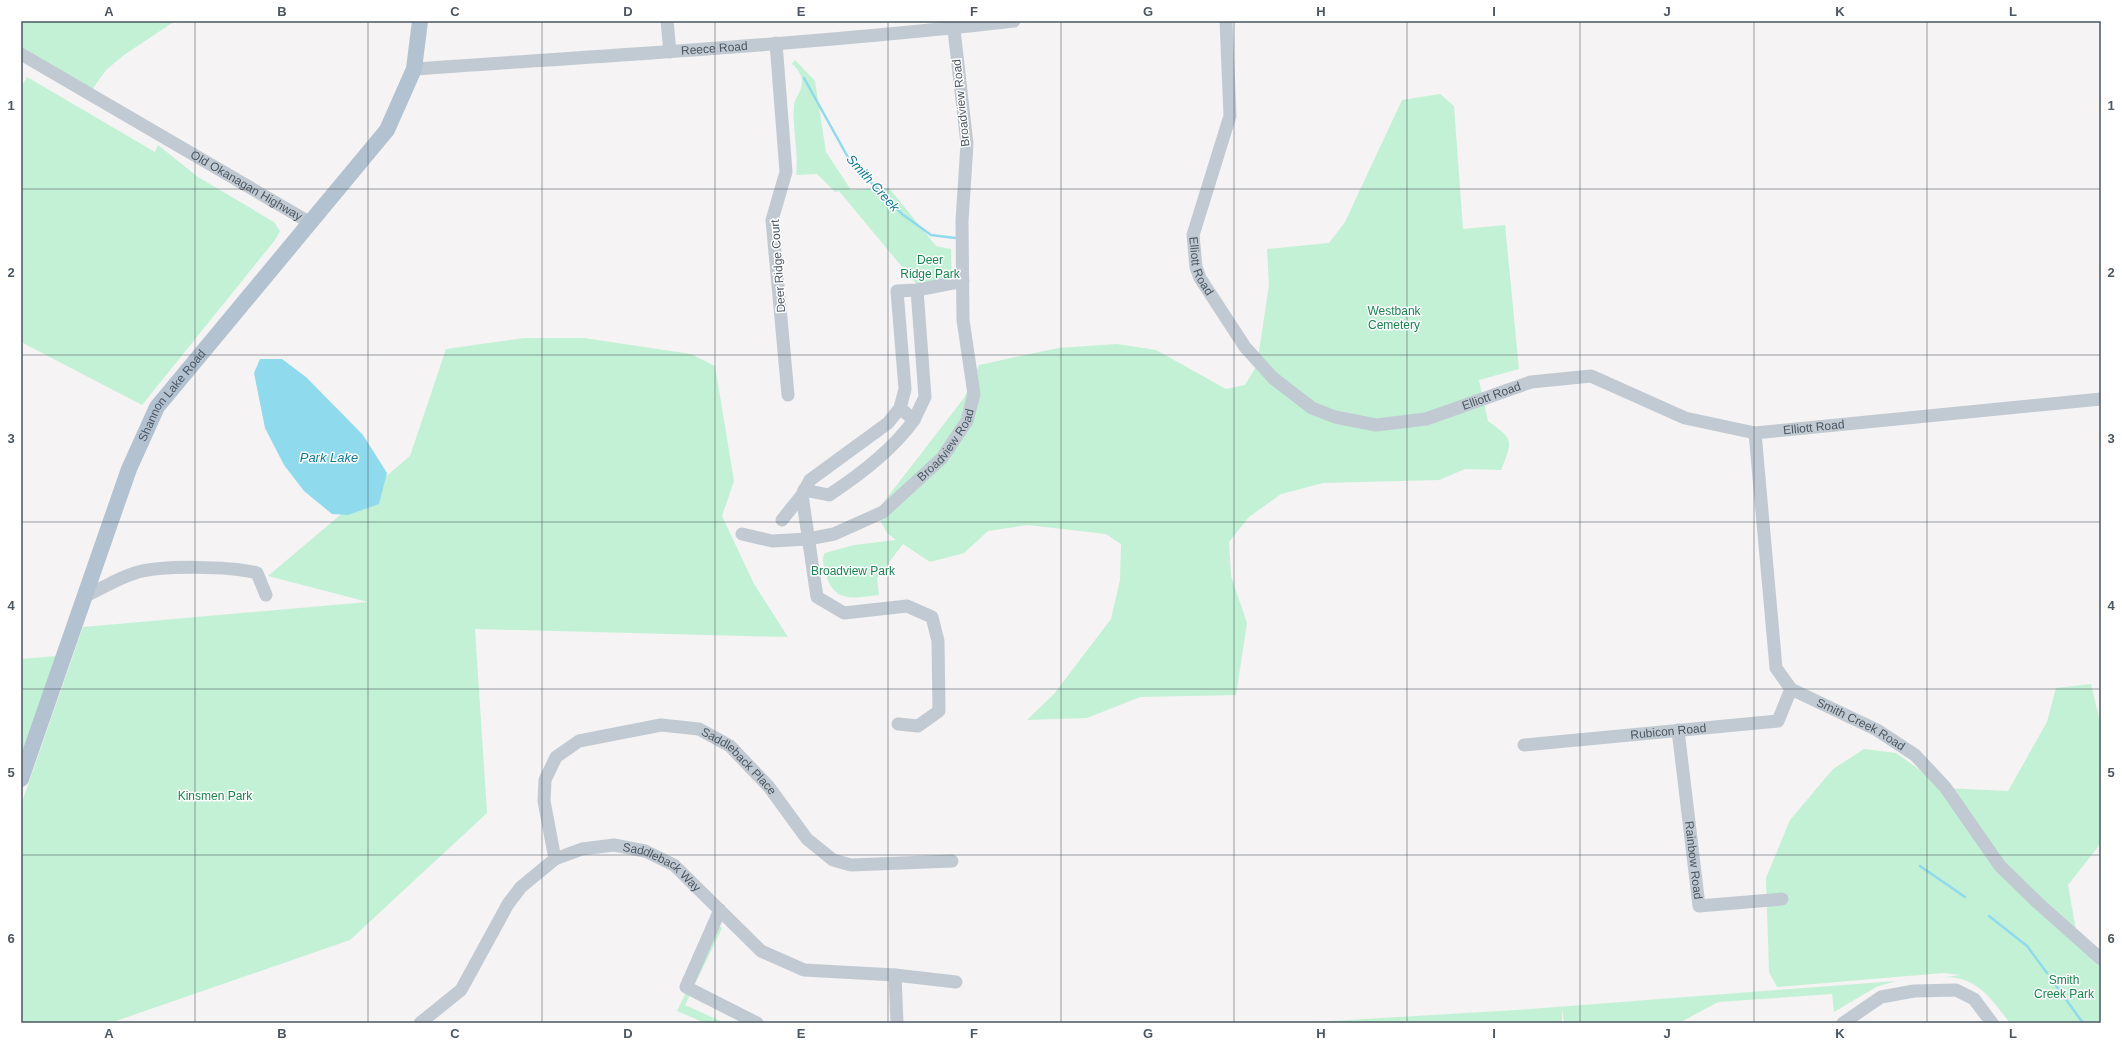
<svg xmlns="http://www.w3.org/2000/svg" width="2122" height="1044" font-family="Helvetica,sans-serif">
  <rect width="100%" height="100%" fill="#f5f3f3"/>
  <!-- green -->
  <g fill="#c3f1d5">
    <polygon points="21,21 175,21 124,55 106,70 89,94 21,58"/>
    <path d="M795,60L815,81L826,152L851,190L889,188L936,246L951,249L952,289L918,286L839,191L835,192L817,174L796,175C799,152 792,129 794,106C794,98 802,92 802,83C802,75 798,69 792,64Z"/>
    <polygon points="27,77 155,152 158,145 198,177 274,222 280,231 275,240 142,405 21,342 21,87"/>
    <path d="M1440,94L1454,106L1463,229L1505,225L1519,369L1479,380L1488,421C1514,440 1513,440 1501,470L1465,469L1439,480L1323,483L1281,494L1249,517L1229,542L1231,576L1247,623L1236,695L1140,697L1087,718L1027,720L1054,694L1111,619L1120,580L1121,544L1106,534L1027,525L988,531L964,553L930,562L903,544L877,578L879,595C853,598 833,604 825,571C824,565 821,559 825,553L854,545L896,540L887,533L876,512L964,398L979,365L1058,348L1117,344L1156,350L1226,389L1245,385L1257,365L1269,285L1267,249L1329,243L1345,222L1402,100Z"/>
    <polygon points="525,338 584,338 691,354 715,366 734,481 722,516 754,584 788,637 475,629 487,813 350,940 110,1023 21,1023 21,805 83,627 368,602 268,576 410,456 446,349"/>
    <polygon points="57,656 21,766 21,659"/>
    <path d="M2091,684L2101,726V839L2098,847L2068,885L2076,930L2101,957V1023H2010C1992,1000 1978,977 1946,977L1961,975L1943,973L1777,987L1769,972L1766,878L1790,820L1833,769L1864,749L1896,753L1945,788L2008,791L2047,722L2056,688Z"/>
    <polygon points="719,925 722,928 685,1005 725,1023 705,1023 677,1011"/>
    <polygon points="1896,981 1876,987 1834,1012 1832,994 1718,1002 1679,1023 1564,1023 1562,1009 1562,1023 1298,1023 1516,1010"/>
  </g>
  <!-- water -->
  <polygon fill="#90daee" points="260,359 282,359 306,377 363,435 387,473 379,504 348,515 332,514 304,491 284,465 265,428 254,373"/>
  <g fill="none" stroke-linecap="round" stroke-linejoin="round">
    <!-- stream -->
    <g stroke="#90daee" stroke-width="2.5">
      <polyline points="804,78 850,161 902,214 931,235 955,238"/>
      <polyline points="1920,866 1965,897"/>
      <polyline points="1989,916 2027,946 2047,973"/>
      <polyline points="2052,980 2083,1023"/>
    </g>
    <!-- minor -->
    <g stroke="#c1cad2" stroke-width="13">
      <polyline points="667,21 670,52"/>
      <path id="s1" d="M1226,21L1230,116L1193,235L1196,267L1200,278L1245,347L1273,378L1312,408L1335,417L1376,425L1426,419L1531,382L1591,376L1685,418L1755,433L2101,399"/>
      <polyline points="776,43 786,172 772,220 788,395"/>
      <path id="s2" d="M21,54L309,222"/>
      <path id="s3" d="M414,69C614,55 815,44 1014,21"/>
      <polyline points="914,420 925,397 917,290"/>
      <path id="s4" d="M1755,433L1776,668L1791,689L1877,730L1915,755L1945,787L2000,866L2038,903L2101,959"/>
      <path d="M804,490L829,495C858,476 894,448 914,420L900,408L905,389L897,291L917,290L963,281"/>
      <polyline points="782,520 802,495"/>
      <path id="s5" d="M742,534L772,541L808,539L834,534L883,512L942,458L967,421L974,394L963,320L962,221L967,144L953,21"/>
      <path d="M85,596C101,589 118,578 135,573C161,565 230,566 257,573L266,595"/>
      <polyline points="898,724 918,726 939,711 938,641 932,617 907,606 844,613 817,597 802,495 810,480 888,423 900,408"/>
      <path id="s6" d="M1678,730L1699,906L1782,899"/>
      <path id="s7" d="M1524,745L1778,721L1791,689"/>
      <path id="s8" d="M555,859L544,801L545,780L556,757L579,741L661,725L699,729L730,746L769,787L807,839L833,860L851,865L952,861"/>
      <polyline points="720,910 686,987 757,1023"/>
      <polyline points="895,975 897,1023"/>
      <path id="s9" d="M420,1023L461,990L508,904L521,887L555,859L582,849L614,845L645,851L674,865L761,951L804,970L895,975L956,982"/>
      <polyline points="1843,1023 1881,997 1914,991 1956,990 1974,999 1992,1023"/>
    </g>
    <!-- major -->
    <path stroke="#b3c2d1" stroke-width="16" id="s10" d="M21,779L129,469L157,407L387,130L414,69L420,21"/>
  </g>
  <!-- grid -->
  <path fill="none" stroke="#4a5661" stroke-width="1" stroke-opacity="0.55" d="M195,21V1023M368,21V1023M542,21V1023M715,21V1023M888,21V1023M1061,21V1023M1234,21V1023M1407,21V1023M1580,21V1023M1754,21V1023M1927,21V1023M21,189H2101M21,355H2101M21,522H2101M21,689H2101M21,855H2101"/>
  <g text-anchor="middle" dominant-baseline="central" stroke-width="3" stroke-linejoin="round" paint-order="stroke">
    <!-- street labels -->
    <g font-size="12" fill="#4a5661" stroke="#fff">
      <text stroke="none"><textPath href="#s3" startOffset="301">Reece Road</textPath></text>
      <text transform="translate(961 103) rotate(-96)">Broadview Road</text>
      <text stroke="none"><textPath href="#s2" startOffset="261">Old Okanagan Highway</textPath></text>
      <text stroke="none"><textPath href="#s1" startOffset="252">Elliott Road</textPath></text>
      <text transform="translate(778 266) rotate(-94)">Deer Ridge Court</text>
      <text stroke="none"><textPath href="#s10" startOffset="414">Shannon Lake Road</textPath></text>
      <text stroke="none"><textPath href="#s1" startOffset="623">Elliott Road</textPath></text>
      <text stroke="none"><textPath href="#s1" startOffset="959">Elliott Road</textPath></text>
      <text stroke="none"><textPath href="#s5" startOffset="240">Broadview Road</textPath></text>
      <text stroke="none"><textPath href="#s4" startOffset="340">Smith Creek Road</textPath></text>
      <text stroke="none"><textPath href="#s7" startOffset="145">Rubicon Road</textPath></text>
      <text stroke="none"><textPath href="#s8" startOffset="307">Saddleback Place</textPath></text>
      <text stroke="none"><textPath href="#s6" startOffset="131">Rainbow Road</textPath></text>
      <text stroke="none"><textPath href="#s9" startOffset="331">Saddleback Way</textPath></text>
    </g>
    <!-- park labels -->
    <g font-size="12" fill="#17864f" stroke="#fff">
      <text x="930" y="260">Deer<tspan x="930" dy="14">Ridge Park</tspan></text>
      <text x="1394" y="311">Westbank<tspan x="1394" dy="14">Cemetery</tspan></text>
      <text x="853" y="571">Broadview Park</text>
      <text x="215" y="796">Kinsmen Park</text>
      <text x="2064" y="980">Smith<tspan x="2064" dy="14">Creek Park</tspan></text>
    </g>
    <!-- water labels -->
    <g font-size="13" font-style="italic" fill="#0c7c9b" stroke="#fff">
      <text transform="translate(873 183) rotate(48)">Smith Creek</text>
      <text x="329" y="457">Park Lake</text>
    </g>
  </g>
  <!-- border -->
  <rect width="2122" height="1044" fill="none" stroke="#ffffff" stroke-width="44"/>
  <rect x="22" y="22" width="2078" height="1000" fill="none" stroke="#4a5661" stroke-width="1.5"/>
  <g font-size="13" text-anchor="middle" font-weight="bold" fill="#4a5661">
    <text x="109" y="16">A</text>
    <text x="282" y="16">B</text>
    <text x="455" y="16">C</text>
    <text x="628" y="16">D</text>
    <text x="801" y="16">E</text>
    <text x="974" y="16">F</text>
    <text x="1148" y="16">G</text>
    <text x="1321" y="16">H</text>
    <text x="1494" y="16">I</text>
    <text x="1667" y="16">J</text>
    <text x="1840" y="16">K</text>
    <text x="2013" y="16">L</text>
    <text x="11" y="110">1</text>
    <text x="2111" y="110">1</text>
    <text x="11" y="277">2</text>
    <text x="2111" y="277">2</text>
    <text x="11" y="443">3</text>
    <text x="2111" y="443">3</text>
    <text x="11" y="610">4</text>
    <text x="2111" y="610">4</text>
    <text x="11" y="777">5</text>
    <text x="2111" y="777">5</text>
    <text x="11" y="943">6</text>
    <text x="2111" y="943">6</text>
    <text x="109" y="1038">A</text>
    <text x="282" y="1038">B</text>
    <text x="455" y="1038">C</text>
    <text x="628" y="1038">D</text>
    <text x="801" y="1038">E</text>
    <text x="974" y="1038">F</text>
    <text x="1148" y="1038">G</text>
    <text x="1321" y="1038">H</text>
    <text x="1494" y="1038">I</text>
    <text x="1667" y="1038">J</text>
    <text x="1840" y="1038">K</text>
    <text x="2013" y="1038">L</text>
  </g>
</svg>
